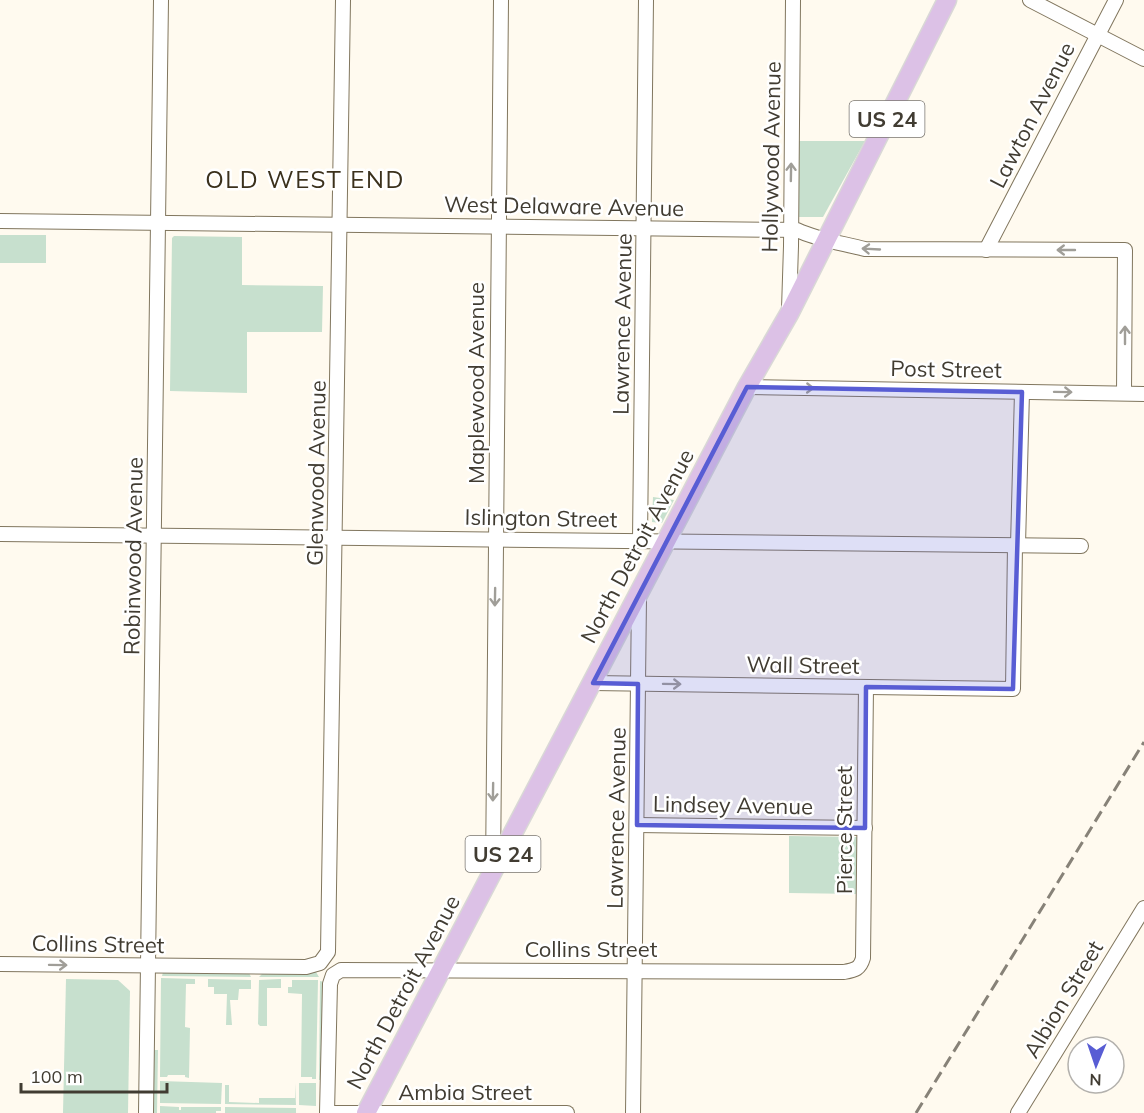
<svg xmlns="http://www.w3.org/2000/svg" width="1144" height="1113" font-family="Mulish,sans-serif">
  <rect width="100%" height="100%" fill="#fffaef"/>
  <!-- green -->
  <g fill="#c7e0ce">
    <polygon points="798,141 865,141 823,217 797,217"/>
    <rect x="0" y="235" width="46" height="28"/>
    <polygon points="174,236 242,237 242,285 323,286 322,332 247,332 247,393 170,391 172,238"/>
    <polygon points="653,497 674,500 662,523 652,522"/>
    <polygon points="789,836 859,837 858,894 789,893"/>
    <polygon points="163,972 249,973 251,977 162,976"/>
    <polygon points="264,972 316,972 319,977 259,977"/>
    <polygon points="161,978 195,979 195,984 186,984 185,1027 190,1028 189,1078 185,1077 185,1075 168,1075 167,1077 160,1077"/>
    <polygon points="66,979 118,980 130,991 128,1113 63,1113"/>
    <polygon points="208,979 251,980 251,989 239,989 238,1000 230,1000 232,1025 226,1025 227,994 214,994 214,987 208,987"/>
    <polygon points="281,979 281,988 267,988 267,1026 260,1026 258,1024 259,980"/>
    <polygon points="292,980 318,980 316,1079 312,1079 312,1077 301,1077 302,994 288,993 288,987 292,987"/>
    <polygon points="320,981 324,982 322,1080 319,1080"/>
    <polygon points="153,1050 158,1050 157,1113 153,1113"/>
    <polygon points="160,1081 222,1083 221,1104 160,1103"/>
    <polygon points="295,1083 296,1105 225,1104 225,1085 229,1085 229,1102 259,1103 259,1098 295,1098"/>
    <polygon points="299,1083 316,1083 316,1106 299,1105"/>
    <polygon points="160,1106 179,1107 179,1110 181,1110 181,1107 221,1107 221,1111 216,1111 216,1113 160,1113"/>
    <polygon points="225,1107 296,1108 296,1113 225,1113"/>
  </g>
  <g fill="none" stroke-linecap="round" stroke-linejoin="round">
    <!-- minor casing -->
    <g stroke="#81765e" stroke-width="16">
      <g id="minor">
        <polyline points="1030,0 1144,59"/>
        <path d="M0,221L797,230C818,240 842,243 865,249L1125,250L1124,393"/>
        <polyline points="986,250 1116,0"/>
        <polyline points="789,309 791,246 793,0"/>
        <polyline points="747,387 1144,394"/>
        <polyline points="0,534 1081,546"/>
        <polyline points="640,540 646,0"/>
        <polyline points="1018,545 1022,392"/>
        <polyline points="593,683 1013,689 1015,545"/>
        <polyline points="637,825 865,828"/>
        <polyline points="493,871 501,0"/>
        <polyline points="0,964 306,967 320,963 328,952 343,0"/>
        <polyline points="146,1113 161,0"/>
        <path d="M327,1113L330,984L333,975L341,970L844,972C855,970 860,969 863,958L866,687"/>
        <polyline points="327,1113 567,1113"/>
        <polyline points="633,1113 639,597"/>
        <polyline points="1018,1113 1144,908"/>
      </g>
    </g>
    <!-- major casing -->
    <g stroke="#d9d8d6" stroke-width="21">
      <polyline id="major" points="366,1113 747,387 789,314 947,0"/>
    </g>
    <!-- minor -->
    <use href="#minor" stroke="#fff" stroke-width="14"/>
    <!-- major -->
    <use href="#major" stroke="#dcc1e6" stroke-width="18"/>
    <!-- rail -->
    <polyline stroke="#878278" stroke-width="3" stroke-dasharray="12 6" stroke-linecap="butt" points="916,1113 1144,742"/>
  </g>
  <!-- one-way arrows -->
  <defs><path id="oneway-shaft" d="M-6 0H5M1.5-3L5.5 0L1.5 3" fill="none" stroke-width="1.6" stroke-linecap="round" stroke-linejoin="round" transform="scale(1.5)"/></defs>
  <g stroke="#a09e98">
    <use href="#oneway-shaft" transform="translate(791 172) rotate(-89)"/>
    <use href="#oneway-shaft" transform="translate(871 249) rotate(-177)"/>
    <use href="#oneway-shaft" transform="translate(1066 250) rotate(-180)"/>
    <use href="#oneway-shaft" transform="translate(1125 335) rotate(-90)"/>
    <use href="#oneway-shaft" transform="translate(805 388) rotate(1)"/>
    <use href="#oneway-shaft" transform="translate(1063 392) rotate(1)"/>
    <use href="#oneway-shaft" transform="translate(495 597) rotate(91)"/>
    <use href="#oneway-shaft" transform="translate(672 684) rotate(1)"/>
    <use href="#oneway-shaft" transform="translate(493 792) rotate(91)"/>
    <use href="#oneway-shaft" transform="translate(58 965) rotate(1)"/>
  </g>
  <!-- marked area -->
  <path fill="#585dd4" fill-opacity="0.2" stroke="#585dd4" stroke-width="4.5" stroke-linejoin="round" d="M747,387L1022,392L1013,689L866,687L865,828L637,825L638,684L593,683Z"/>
  <g text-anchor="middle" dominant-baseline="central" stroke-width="5" stroke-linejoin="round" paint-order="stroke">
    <!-- shield labels -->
    <g fill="#fff" stroke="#7a7670" stroke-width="1.5">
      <rect x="849.5" y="101" width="75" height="36" rx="4.5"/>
      <rect x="465.5" y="836" width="75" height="36" rx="4.5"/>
    </g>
    <g font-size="21" font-weight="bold" fill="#413c32">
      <text x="887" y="119">US 24</text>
      <text x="503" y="854">US 24</text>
    </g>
    <!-- street labels -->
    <g font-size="22" fill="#413c32" stroke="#fff">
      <text transform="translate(1032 115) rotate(-63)">Lawton Avenue</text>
      <text transform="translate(771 157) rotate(-89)">Hollywood Avenue</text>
      <text transform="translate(564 206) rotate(1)">West Delaware Avenue</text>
      <text transform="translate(622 324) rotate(-89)">Lawrence Avenue</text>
      <text transform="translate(946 369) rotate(1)">Post Street</text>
      <text transform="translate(476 383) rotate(-90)">Maplewood Avenue</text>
      <text transform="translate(316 473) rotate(-89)">Glenwood Avenue</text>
      <text transform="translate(541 518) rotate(1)">Islington Street</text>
      <text transform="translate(637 546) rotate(-62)">North Detroit Avenue</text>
      <text transform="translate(133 556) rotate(-89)">Robinwood Avenue</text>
      <text transform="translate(803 665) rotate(1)">Wall Street</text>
      <text transform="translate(733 805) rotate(1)">Lindsey Avenue</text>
      <text transform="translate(616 818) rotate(-89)">Lawrence Avenue</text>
      <text transform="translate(844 830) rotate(-90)">Pierce Street</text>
      <text transform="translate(98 944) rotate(1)">Collins Street</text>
      <text x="591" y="949">Collins Street</text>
      <text transform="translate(403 992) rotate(-62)">North Detroit Avenue</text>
      <text transform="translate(1063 999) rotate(-59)">Albion Street</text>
      <text x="465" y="1092">Ambia Street</text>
    </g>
    <!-- neighbourhood labels -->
    <g font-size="24" letter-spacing="1.5" fill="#3b311c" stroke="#fff">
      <text x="305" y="179">OLD WEST END</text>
    </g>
  </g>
  <!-- north arrow -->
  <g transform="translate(1096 1065) rotate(182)"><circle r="28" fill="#ffffff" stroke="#b3b1ad" stroke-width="1.5"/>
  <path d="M0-4.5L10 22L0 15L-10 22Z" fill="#585dd4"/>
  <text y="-9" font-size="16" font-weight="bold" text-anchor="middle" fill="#413c32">N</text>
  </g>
  <!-- scale -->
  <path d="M21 1083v9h146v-9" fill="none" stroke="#413c32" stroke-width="3"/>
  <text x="30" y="1083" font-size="18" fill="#413c32" stroke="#ffffff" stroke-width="4.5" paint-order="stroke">100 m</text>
</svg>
